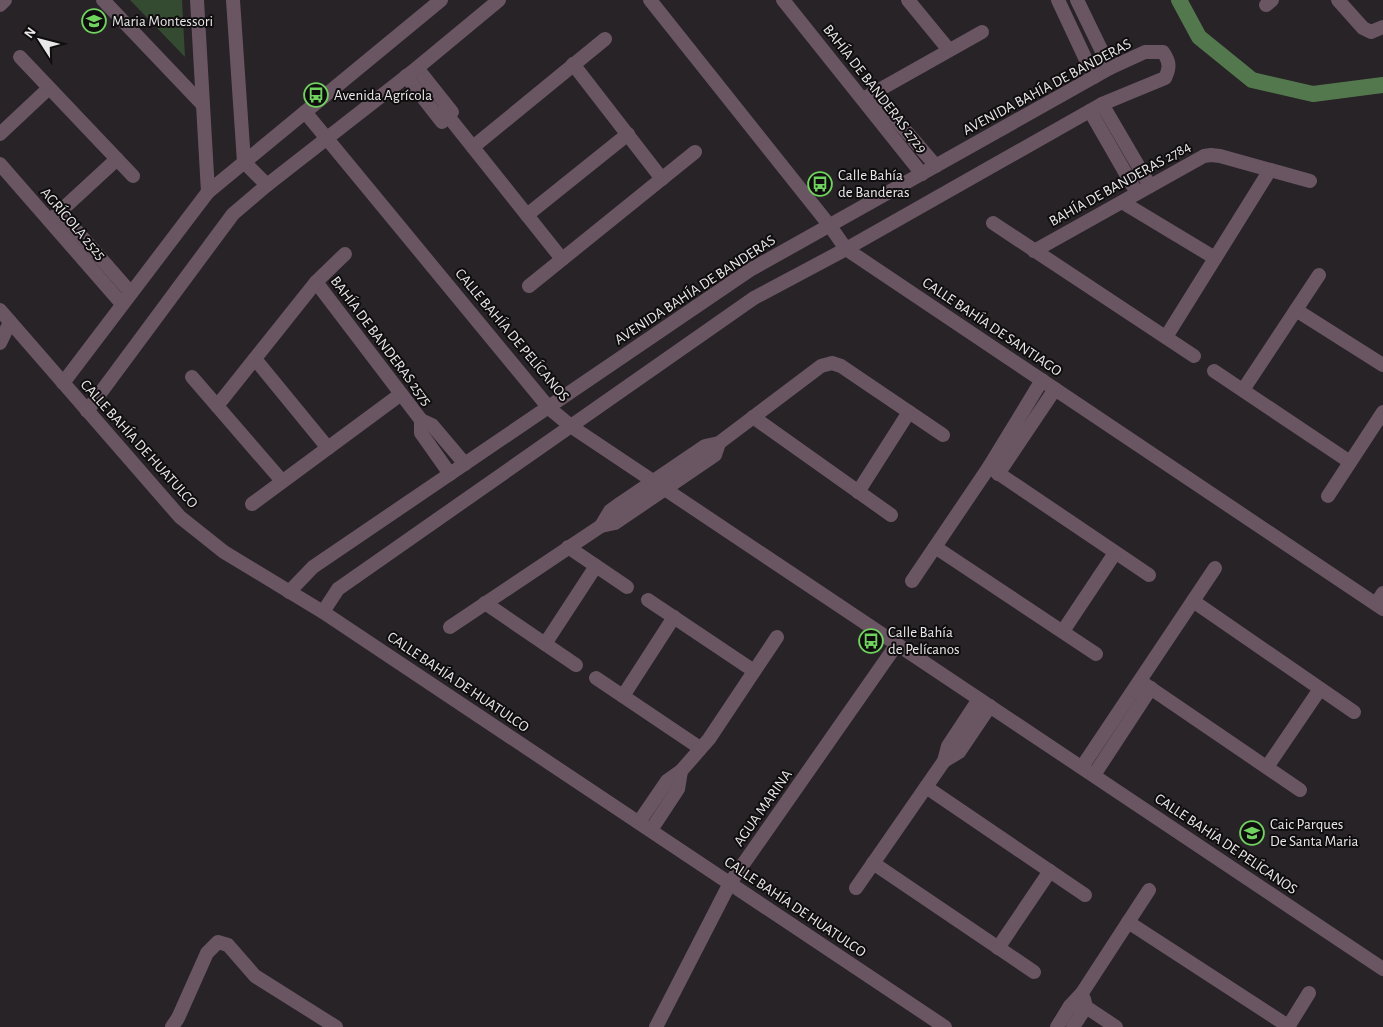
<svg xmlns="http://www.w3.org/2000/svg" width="1383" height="1027" font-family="'Alegreya Sans',sans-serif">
  <rect width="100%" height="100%" fill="#272326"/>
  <!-- green -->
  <polygon fill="#354b31" points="130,0 182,0 185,57"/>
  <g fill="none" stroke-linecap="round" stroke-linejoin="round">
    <!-- canal -->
    <polyline stroke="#54784e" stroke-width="16" points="1179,0 1199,37 1252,80 1313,94 1383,85"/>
    <!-- minor -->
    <g stroke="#6a5563" stroke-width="14">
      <polyline points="103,0 203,105"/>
      <polyline points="197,0 208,192"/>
      <polyline points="233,0 244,162 267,185"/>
      <polyline points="650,0 830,226 846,249 1383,609"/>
      <polyline points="783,0 922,174"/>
      <polyline points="908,0 949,50"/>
      <polyline points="1058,0 1094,77"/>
      <polyline points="1077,0 1110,68"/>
      <polyline points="1338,0 1363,28 1371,32 1383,27"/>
      <polyline points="0,5 5,0"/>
      <polyline points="1266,5 1272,0"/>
      <polyline points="20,57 133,176"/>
      <polyline points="573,64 662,179"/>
      <polyline points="417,68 452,112 447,112"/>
      <polyline points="406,76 442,122 443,116"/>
      <polyline points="873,93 936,166"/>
      <polyline points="863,99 982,32"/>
      <polyline points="1102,104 1150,186"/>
      <polyline points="444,111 562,259"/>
      <polyline points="1090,111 1137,193"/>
      <polyline points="305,112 549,408 572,427 1383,969"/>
      <polyline points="0,134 49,88"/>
      <polyline points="473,147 605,39"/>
      <polyline points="0,164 122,304"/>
      <polyline points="1122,202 1215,258"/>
      <polyline points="60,212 131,293"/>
      <polyline points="527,215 628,134"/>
      <polyline points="54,217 117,159"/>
      <polyline points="993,223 1194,356"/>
      <polyline points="1034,251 1204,156 1211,155 1220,156 1310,181"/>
      <polyline points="316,282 421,420 432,425 465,464"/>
      <polyline points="529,286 695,152"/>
      <polyline points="1296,310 1383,365"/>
      <polyline points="1166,337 1270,170"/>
      <polyline points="0,343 10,322"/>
      <polyline points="255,359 328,448"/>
      <polyline points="1214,371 1350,462"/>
      <polyline points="192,377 282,481"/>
      <polyline points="63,383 208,192 441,0"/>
      <polyline points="1243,390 1319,275"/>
      <polyline points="217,406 316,282 345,254"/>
      <polyline points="87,411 233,214 267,185 417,68 499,0"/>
      <polyline points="753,417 891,515"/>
      <polyline points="421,420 421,433 450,474"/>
      <polyline points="989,467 1149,575"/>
      <polyline points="998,474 1055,389"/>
      <polyline points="858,492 909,412"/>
      <polyline points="1328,496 1383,412"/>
      <polyline points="252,504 401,394"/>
      <polyline points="601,526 610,511 621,503 705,446 719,443 821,366 832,363 841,366 943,435"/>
      <polyline points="568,547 627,587"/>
      <polyline points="935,547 1096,654"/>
      <polyline points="912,581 989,467 1042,380"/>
      <path d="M289,592L313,567L750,270L1110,68L1145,52H1163C1170,62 1170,68 1165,78L1102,104L846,249L754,298L338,589L323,612"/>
      <polyline points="648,600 754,671"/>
      <polyline points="1193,601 1354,712"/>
      <polyline points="485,603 576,665"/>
      <polyline points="1376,604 1383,593"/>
      <polyline points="450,627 601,526 615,523 715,455 719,443"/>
      <polyline points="1063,631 1115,553"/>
      <polyline points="545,644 596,566"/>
      <polyline points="596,678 700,748"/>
      <polyline points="1140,681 1300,790"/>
      <polyline points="623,696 674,617"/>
      <polyline points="944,761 959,752 990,706"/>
      <polyline points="1082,767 1215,568"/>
      <polyline points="1267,767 1320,689"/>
      <polyline points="1094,775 1151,688"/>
      <polyline points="926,787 1085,895"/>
      <polyline points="639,822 667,781 681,771 709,739 777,637"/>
      <polyline points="651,830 678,789 681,771"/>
      <polyline points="873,863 1034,972"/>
      <polyline points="856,888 944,761 948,746 979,699"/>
      <polyline points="1128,922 1288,1026"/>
      <polyline points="998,948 1050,871"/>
      <polyline points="1070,1006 1086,1007 1116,1027"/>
      <polyline points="172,1027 178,1018 207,953 218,942 228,945 255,976 336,1027"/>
      <polyline points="656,1027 730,883 897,644"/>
      <polyline points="1057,1027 1070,1006 1082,993 1149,890"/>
      <polyline points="1073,1027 1086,1007 1084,999"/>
      <polyline points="1288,1027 1309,993"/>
    </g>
    <!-- tertiary -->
    <polyline stroke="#6a5563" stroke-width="14" points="0,310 180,517 224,552 323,612 945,1027"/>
  </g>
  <!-- icons -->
  <defs>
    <g id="school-ring" transform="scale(1.25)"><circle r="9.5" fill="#0f0d0e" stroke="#70d35f" stroke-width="1.5"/><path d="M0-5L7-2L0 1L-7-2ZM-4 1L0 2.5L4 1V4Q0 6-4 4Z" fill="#70d35f"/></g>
    <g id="bus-ring" transform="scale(1.25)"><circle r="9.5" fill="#0f0d0e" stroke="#70d35f" stroke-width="1.5"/><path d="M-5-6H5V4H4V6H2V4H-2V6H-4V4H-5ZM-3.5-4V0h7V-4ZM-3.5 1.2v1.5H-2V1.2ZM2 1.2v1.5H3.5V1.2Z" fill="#70d35f"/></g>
  </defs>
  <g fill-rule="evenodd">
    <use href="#school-ring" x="94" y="21"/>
    <use href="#bus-ring" x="316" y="95"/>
    <use href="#bus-ring" x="820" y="184"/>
    <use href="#bus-ring" x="871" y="641"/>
    <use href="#school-ring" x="1252" y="833"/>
  </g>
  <g text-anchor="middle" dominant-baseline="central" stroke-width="4" stroke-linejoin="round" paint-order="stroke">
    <!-- poi labels -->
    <g font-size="15" fill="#eae7e9" stroke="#0f0d0e" text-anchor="start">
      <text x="112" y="21">Maria Montessori</text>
      <text x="334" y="95">Avenida Agrícola</text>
      <text x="838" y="175">Calle Bahía<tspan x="838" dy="17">de Banderas</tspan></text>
      <text x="888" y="632">Calle Bahía<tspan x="888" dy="17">de Pelícanos</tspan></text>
      <text x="1270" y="824">Caic Parques<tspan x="1270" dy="17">De Santa Maria</tspan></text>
    </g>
    <!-- street labels -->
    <g font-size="15" fill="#eae7e9" stroke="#0f0d0e">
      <text transform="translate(1047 87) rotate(-28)">AVENIDA BAHÍA DE BANDERAS</text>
      <text transform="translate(875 89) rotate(52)">BAHÍA DE BANDERAS 2729</text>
      <text transform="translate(1120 184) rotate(-29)">BAHÍA DE BANDERAS 2784</text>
      <text transform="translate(73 224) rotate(49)">AGRÍCOLA 2525</text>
      <text transform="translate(695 290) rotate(-33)">AVENIDA BAHÍA DE BANDERAS</text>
      <text transform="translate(992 327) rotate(34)">CALLE BAHÍA DE SANTIAGO</text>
      <text transform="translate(512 335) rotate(50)">CALLE BAHÍA DE PELÍCANOS</text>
      <text transform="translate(381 341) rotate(53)">BAHÍA DE BANDERAS 2575</text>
      <text transform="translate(139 444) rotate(48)">CALLE BAHÍA DE HUATULCO</text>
      <text transform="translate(458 682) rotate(34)">CALLE BAHÍA DE HUATULCO</text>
      <text transform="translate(763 808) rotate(-55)">AGUA MARINA</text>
      <text transform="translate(1226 844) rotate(34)">CALLE BAHÍA DE PELÍCANOS</text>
      <text transform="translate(795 907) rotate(34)">CALLE BAHÍA DE HUATULCO</text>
    </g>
  </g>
  <!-- north arrow -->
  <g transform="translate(40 40) rotate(306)" stroke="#0f0d0e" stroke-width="4" paint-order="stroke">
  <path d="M0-4L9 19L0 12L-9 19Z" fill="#eae7e9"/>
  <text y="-8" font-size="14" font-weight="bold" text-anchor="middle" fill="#eae7e9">N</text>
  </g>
</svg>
